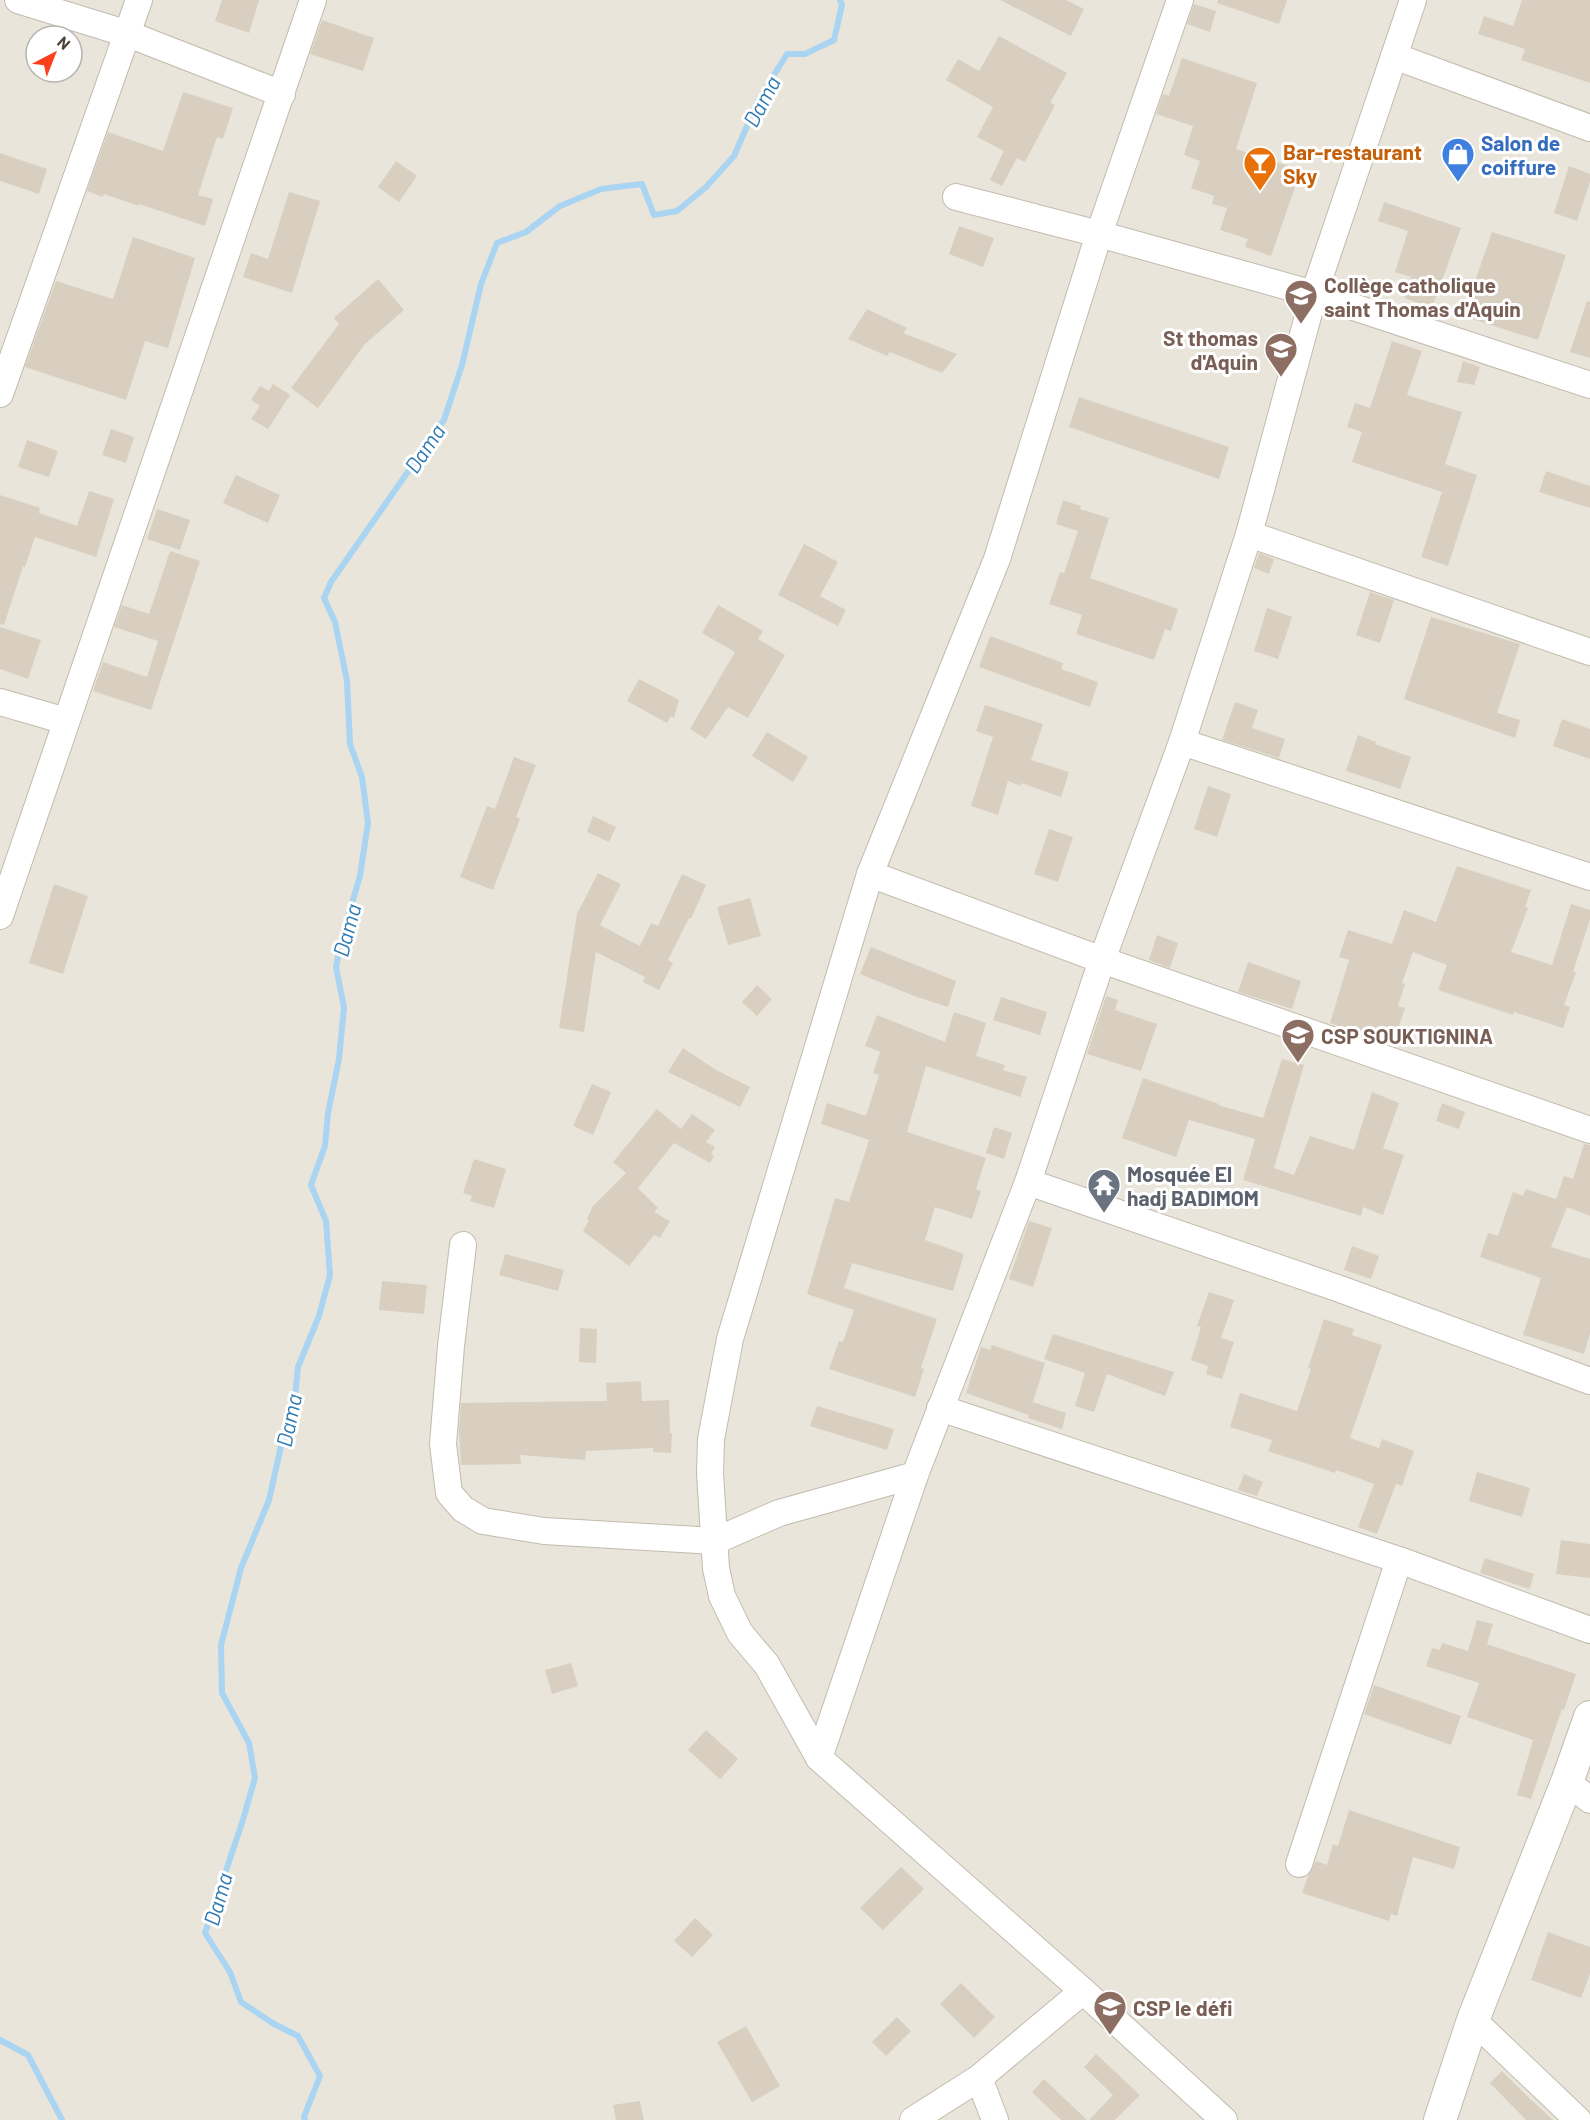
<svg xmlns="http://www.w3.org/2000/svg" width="1590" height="2120" font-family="Barlow,sans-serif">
  <rect width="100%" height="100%" fill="#f6f3ec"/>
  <!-- residential -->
  <path fill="#eae5da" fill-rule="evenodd" d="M0,0H1590V2120H0ZM36,36H72V72H36Z"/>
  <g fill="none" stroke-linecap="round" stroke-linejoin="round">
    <!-- stream -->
    <g stroke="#a9d4f2" stroke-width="6">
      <polyline points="0,2040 28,2055 62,2120"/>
      <polyline points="305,2120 304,2117 320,2076 298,2036 274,2024 241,2002 230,1972 205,1933 242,1823 255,1778 249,1743 222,1693 221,1645 241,1568 269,1500 281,1446 294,1406 298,1367 319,1316 330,1275 326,1221 311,1185 325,1146 328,1113 339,1059 344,1007 336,967 342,937 360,876 368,823 362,777 350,744 347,681 335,622 324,598 331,582 444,420 462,365 481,284 497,243 526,232 560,206 601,189 642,184 654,215 677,211 706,187 734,156 758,101 787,54 805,54 834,40 842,5 840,0"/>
    </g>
  </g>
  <!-- building -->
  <g fill="#d8cfc1">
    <polygon points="222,0 259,0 249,33 215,21"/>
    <polygon points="1000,0 1066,0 1084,9 1071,36"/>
    <polygon points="1218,0 1287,0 1279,24 1217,3"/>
    <polygon points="1522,0 1590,0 1590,83 1521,60 1525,49 1478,34 1484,16 1513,26"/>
    <polygon points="1194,4 1216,11 1210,32 1187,24"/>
    <polygon points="322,20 374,38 363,71 310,54"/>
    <polygon points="999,36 1067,73 1050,103 1055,105 1025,162 1017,158 1002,186 990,180 1004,151 977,137 993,107 946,80 958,59 979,71"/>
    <polygon points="1182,58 1257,83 1236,149 1301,170 1271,256 1245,247 1248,239 1220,230 1227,208 1212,204 1214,196 1191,188 1200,161 1184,155 1193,126 1156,114 1163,94 1169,96"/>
    <polygon points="183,92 233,108 223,139 217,137 198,195 213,199 205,226 139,204 139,206 104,194 103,197 87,191 108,132 163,151"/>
    <polygon points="0,153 47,169 39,194 0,181"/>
    <polygon points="396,161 417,176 399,202 378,187"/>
    <polygon points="1569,166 1590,174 1590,182 1577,221 1554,213"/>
    <polygon points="289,192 320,201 292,293 243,277 251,253 268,259"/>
    <polygon points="1384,202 1461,228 1432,308 1404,298 1411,277 1395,272 1408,231 1378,221"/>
    <polygon points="959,226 994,238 983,267 949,254"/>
    <polygon points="1492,232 1566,255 1538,340 1463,316"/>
    <polygon points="133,237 195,258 168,348 145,341 126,400 25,367 56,281 113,299"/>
    <polygon points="378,279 404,310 365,344 318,408 291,388 339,324 334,318"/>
    <polygon points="1587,301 1590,302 1590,358 1570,352"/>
    <polygon points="867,309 907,328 903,333 957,354 942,373 890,352 887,356 848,339"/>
    <polygon points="1392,341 1422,351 1407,395 1462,412 1445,464 1477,475 1448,566 1421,557 1442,492 1352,462 1362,432 1347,427 1355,403 1370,408"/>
    <polygon points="1463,361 1480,367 1474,385 1457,382"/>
    <polygon points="273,384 290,395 268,429 251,419 260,406 251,400 260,386 269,391"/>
    <polygon points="1079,397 1229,447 1219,479 1069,427"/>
    <polygon points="111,429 134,437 126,463 102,455"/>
    <polygon points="27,440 58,451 49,477 18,467"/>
    <polygon points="1546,471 1590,486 1590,508 1539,492"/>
    <polygon points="236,475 280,495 268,523 223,503"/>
    <polygon points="89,491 114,499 96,557 35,537 25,567 23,566 4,625 0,624 0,495 40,508 39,513 77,526"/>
    <polygon points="1063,500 1081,506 1080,509 1109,518 1090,578 1178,609 1171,631 1165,629 1154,660 1076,634 1082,615 1049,604 1060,572 1064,573 1078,531 1056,524"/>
    <polygon points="157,509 190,520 180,550 147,539"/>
    <polygon points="804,544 838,562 820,596 846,610 838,626 778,595"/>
    <polygon points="170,551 200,561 151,710 93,691 103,662 147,677 158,641 114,627 122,605 149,614"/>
    <polygon points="1259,553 1274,559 1269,574 1254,568"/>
    <polygon points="1370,592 1394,600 1380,643 1356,635"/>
    <polygon points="718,605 763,631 758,639 785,655 748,718 728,707 706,739 690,729 735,652 702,633"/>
    <polygon points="1267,608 1292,617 1278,659 1254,651"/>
    <polygon points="1431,617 1520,644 1497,713 1520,720 1515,738 1404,699"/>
    <polygon points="0,627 41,640 28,679 0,669"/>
    <polygon points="990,636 1063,663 1061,669 1098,682 1090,707 979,667"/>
    <polygon points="639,679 679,700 674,718 671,716 667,723 627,701"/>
    <polygon points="1235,702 1258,710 1252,728 1285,739 1279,758 1222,740"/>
    <polygon points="985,705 1043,724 1031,760 1069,772 1061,797 1021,783 1021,786 1008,781 998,815 971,806 993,737 976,731"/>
    <polygon points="1562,719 1590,729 1590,759 1553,746"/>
    <polygon points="767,732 808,757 793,782 752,756"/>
    <polygon points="1358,735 1376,742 1375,744 1411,757 1400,789 1346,771"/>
    <polygon points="514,757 536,765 516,817 520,819 493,890 460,877 487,806 495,809"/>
    <polygon points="1208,786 1231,794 1217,837 1194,829"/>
    <polygon points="593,816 616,827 609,842 587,832"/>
    <polygon points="1049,829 1073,837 1058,882 1034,874"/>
    <polygon points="1457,866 1531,890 1525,907 1528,908 1511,952 1552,965 1571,904 1590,910 1590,919 1573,972 1576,972 1564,1005 1570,1007 1563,1028 1514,1012 1513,1015 1438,990 1447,965 1413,952 1402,983 1405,984 1398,1006 1405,1008 1393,1044 1330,1023 1349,960 1339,957 1348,930 1392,944 1404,910 1436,922"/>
    <polygon points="598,873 621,884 600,925 640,946 651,923 658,926 682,874 706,885 691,919 689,918 668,960 673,963 659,990 643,982 645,977 596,952 584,1032 559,1028 577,914"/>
    <polygon points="54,884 88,896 63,974 29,963"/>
    <polygon points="750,898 761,936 728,945 717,907"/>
    <polygon points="1157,935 1178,943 1170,968 1149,960"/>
    <polygon points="871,947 956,981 948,1007 914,996 860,974"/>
    <polygon points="1248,962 1301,981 1292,1009 1238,992"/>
    <polygon points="757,985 772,999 757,1016 742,1002"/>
    <polygon points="1106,996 1118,1000 1115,1010 1157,1024 1141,1071 1087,1054"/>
    <polygon points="1001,997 1047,1012 1040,1035 993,1020"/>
    <polygon points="954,1012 986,1023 976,1056 1005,1065 1003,1070 1027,1077 1020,1097 926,1066 907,1132 986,1158 976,1189 981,1191 972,1219 935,1207 925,1240 964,1254 953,1291 852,1263 844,1288 937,1319 921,1368 924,1369 915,1397 829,1369 839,1341 843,1342 854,1310 807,1294 835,1198 849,1202 869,1140 821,1124 827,1103 866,1116 879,1075 873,1073 880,1052 865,1046 877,1015 945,1042"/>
    <polygon points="683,1048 716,1070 750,1087 740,1107 668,1072"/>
    <polygon points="1282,1059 1304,1065 1274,1168 1294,1175 1310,1136 1354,1150 1372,1092 1399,1103 1383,1148 1404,1155 1383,1215 1363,1207 1361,1216 1243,1180 1255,1139 1189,1120 1176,1157 1122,1138 1143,1078 1219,1104 1218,1105 1263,1118"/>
    <polygon points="592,1084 611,1092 593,1135 573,1126"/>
    <polygon points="1442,1103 1465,1112 1459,1129 1436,1121"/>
    <polygon points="657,1109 681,1129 692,1114 715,1130 706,1142 715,1147 711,1154 714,1156 710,1163 674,1143 638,1188 658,1208 654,1212 670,1221 660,1238 654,1235 629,1266 583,1231 589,1220 587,1219 593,1206 626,1173 613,1162"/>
    <polygon points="994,1127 1012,1133 1004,1159 986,1153"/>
    <polygon points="1584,1144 1590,1145 1590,1216 1567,1207 1551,1247 1590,1259 1590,1333 1584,1354 1523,1335 1541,1278 1480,1257 1488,1233 1498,1236 1513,1192 1523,1196 1526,1189 1556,1199 1564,1176 1573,1179"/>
    <polygon points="474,1159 506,1169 494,1208 470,1201 472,1196 463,1193"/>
    <polygon points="1029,1221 1052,1228 1033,1287 1009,1279"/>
    <polygon points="1352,1246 1379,1256 1371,1279 1344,1270"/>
    <polygon points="505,1254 564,1270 558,1291 499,1275"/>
    <polygon points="382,1281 427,1285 424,1314 379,1310"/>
    <polygon points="1209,1292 1234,1300 1221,1338 1234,1342 1222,1379 1206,1374 1208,1366 1191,1360 1201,1327 1197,1326"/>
    <polygon points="1324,1319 1354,1329 1352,1335 1382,1345 1350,1438 1379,1448 1382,1439 1414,1451 1402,1486 1396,1484 1377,1534 1358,1527 1374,1484 1336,1470 1335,1473 1268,1451 1272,1440 1230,1427 1240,1393 1297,1411 1311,1369 1308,1368"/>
    <polygon points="580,1328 597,1329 596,1363 579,1362"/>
    <polygon points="1053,1334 1174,1372 1165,1396 1107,1374 1094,1412 1075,1406 1085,1373 1044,1359"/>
    <polygon points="992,1345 1045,1363 1029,1415 966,1393 981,1347 990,1350"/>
    <polygon points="641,1381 642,1401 669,1400 670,1433 672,1433 671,1453 653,1452 653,1448 586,1451 585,1460 520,1455 521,1464 461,1465 459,1431 461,1403 607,1401 606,1383"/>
    <polygon points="1033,1402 1066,1413 1062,1429 1028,1418"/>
    <polygon points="817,1406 894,1429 887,1450 810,1426"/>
    <polygon points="1477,1472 1530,1488 1522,1517 1469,1501"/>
    <polygon points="1244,1474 1263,1482 1257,1496 1238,1490"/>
    <polygon points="1561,1540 1590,1544 1590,1578 1556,1574"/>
    <polygon points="1485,1558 1534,1574 1530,1589 1480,1573"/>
    <polygon points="1477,1620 1493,1624 1487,1644 1576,1674 1564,1710 1562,1709 1531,1799 1517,1795 1533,1740 1467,1717 1479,1683 1426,1666 1432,1648 1440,1650 1442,1643 1468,1651"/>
    <polygon points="571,1663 578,1686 552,1694 545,1670"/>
    <polygon points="1374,1685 1461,1716 1451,1745 1364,1714"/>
    <polygon points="706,1730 738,1759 720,1779 688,1750"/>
    <polygon points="1349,1810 1460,1847 1454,1869 1413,1857 1397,1916 1391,1914 1389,1921 1302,1893 1308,1876 1316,1861 1327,1865 1333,1844 1338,1846"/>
    <polygon points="901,1867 924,1889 883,1930 860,1908"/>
    <polygon points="695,1918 713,1935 692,1957 674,1941"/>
    <polygon points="1548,1932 1590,1947 1590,1974 1581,1998 1531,1980"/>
    <polygon points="961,1983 995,2017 974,2038 940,2004"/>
    <polygon points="897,2017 911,2031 886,2056 872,2042"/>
    <polygon points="746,2026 780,2086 752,2102 717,2042"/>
    <polygon points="1096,2054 1140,2095 1115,2120 1089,2120 1113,2095 1084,2067"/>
    <polygon points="1502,2071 1530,2099 1553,2120 1526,2120 1490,2083"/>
    <polygon points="1044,2079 1087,2120 1061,2120 1032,2092"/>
    <polygon points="640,2101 644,2120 616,2120 613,2105"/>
  </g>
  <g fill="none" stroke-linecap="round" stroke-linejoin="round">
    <!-- minor casing -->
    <g stroke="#c2bbae" stroke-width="28">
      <g id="minor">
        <polyline points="18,0 128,34 282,94"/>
        <polyline points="1180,0 1099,234 997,559 870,874 730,1339 711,1439 710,1473 716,1568 722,1596 740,1633 767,1665 819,1758 1083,1991 1224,2120"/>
        <polyline points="1394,56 1590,128"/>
        <polyline points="956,197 1099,234 1314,294 1590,385"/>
        <polyline points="0,394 139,0"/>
        <polyline points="1249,534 1590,652"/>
        <polyline points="0,702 66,721"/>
        <polyline points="1182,742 1590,877"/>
        <polyline points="870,874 1102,960 1590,1130"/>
        <polyline points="0,916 313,0"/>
        <polyline points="1028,1182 1340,1289 1590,1381"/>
        <polyline points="463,1245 451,1346 443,1444 449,1493 463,1509 483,1521 544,1531 715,1541 779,1513 915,1475"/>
        <polyline points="940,1408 1399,1560 1590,1630"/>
        <polyline points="819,1758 915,1475 1028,1182 1102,960 1182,742 1249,534 1314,294 1413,0"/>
        <polyline points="1567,1782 1590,1800"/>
        <polyline points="1299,1864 1399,1560"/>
        <polyline points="1473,2020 1578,2120"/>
        <polyline points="979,2078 995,2120"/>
        <polyline points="913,2120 979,2078 1083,1991"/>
      </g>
    </g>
    <!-- tertiary casing -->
    <g stroke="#c2bbae" stroke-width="34">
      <polyline id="tertiary" points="1440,2120 1473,2020 1567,1782 1590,1717"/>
    </g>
    <!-- minor -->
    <use href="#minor" stroke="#fff" stroke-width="26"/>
    <!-- tertiary -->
    <use href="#tertiary" stroke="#fff" stroke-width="32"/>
  </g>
  <!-- icons -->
  <defs>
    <g id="shop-pin" transform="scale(1.725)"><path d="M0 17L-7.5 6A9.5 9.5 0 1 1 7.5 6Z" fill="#3f7fe0" stroke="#fff"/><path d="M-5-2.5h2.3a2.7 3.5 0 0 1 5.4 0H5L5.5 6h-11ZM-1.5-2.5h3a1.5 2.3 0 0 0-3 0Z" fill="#fff"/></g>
    <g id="bar-pin" transform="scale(1.725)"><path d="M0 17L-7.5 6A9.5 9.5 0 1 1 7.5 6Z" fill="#e8710a" stroke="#fff"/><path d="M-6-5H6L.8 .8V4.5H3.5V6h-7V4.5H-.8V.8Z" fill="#fff"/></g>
    <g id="university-pin" transform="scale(1.725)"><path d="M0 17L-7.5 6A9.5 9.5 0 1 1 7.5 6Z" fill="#8d6e63" stroke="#fff"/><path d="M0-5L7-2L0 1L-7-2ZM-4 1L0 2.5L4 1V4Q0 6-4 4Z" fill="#fff"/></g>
    <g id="school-pin" transform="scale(1.725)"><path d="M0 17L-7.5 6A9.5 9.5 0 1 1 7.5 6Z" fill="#8d6e63" stroke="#fff"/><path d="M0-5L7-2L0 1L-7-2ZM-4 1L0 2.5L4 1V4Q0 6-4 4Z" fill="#fff"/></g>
    <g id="temple-pin" transform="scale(1.725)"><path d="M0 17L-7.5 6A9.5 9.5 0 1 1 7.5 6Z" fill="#6b7280" stroke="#fff"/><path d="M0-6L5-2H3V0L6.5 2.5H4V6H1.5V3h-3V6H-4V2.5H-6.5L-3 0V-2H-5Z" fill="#fff"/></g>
  </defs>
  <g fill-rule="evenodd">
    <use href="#shop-pin" x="1458" y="154"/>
    <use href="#bar-pin" x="1260" y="163"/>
    <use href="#university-pin" x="1301" y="296"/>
    <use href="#school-pin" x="1281" y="349"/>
    <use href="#school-pin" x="1298" y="1035"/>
    <use href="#temple-pin" x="1104" y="1185"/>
    <use href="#school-pin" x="1110" y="2007"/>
  </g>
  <g text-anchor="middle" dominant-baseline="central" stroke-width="6" stroke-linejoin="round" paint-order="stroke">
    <!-- shop labels -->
    <g font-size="21" font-weight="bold" fill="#366cbe" stroke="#fff" text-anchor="start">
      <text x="1481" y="142">Salon de<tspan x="1481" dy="24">coiffure</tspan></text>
    </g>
    <!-- food labels -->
    <g font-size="21" font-weight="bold" fill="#c56008" stroke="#fff" text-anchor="start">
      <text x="1283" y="151">Bar-restaurant<tspan x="1283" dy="24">Sky</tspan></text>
    </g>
    <!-- education labels -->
    <g font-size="21" font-weight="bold" fill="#785e54" stroke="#fff" text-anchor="start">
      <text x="1324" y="284">Collège catholique<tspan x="1324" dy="24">saint Thomas d'Aquin</tspan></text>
      <text x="1258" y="337" text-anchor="end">St thomas<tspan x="1258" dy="24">d'Aquin</tspan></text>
      <text x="1321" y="1035">CSP SOUKTIGNINA</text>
      <text x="1133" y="2007">CSP le défi</text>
    </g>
    <!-- worship labels -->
    <g font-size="21" font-weight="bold" fill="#5b616d" stroke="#fff" text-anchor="start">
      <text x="1127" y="1173">Mosquée El<tspan x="1127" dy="24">hadj BADIMOM</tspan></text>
    </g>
    <!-- water labels -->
    <g font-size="22" font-style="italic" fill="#2e7ab2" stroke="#fff">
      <text transform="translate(761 101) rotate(-62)">Dama</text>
      <text transform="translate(424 448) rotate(-56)">Dama</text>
      <text transform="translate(346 930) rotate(-75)">Dama</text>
      <text transform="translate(288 1420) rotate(-78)">Dama</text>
      <text transform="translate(217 1899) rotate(-74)">Dama</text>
    </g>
  </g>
  <!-- north arrow -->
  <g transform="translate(54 54) rotate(42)"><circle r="28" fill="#ffffff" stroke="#b7b4b0" stroke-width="1.5"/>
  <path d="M0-4.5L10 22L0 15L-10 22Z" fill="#fc3f1d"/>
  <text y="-9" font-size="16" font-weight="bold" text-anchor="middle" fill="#4b4439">N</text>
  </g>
</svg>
